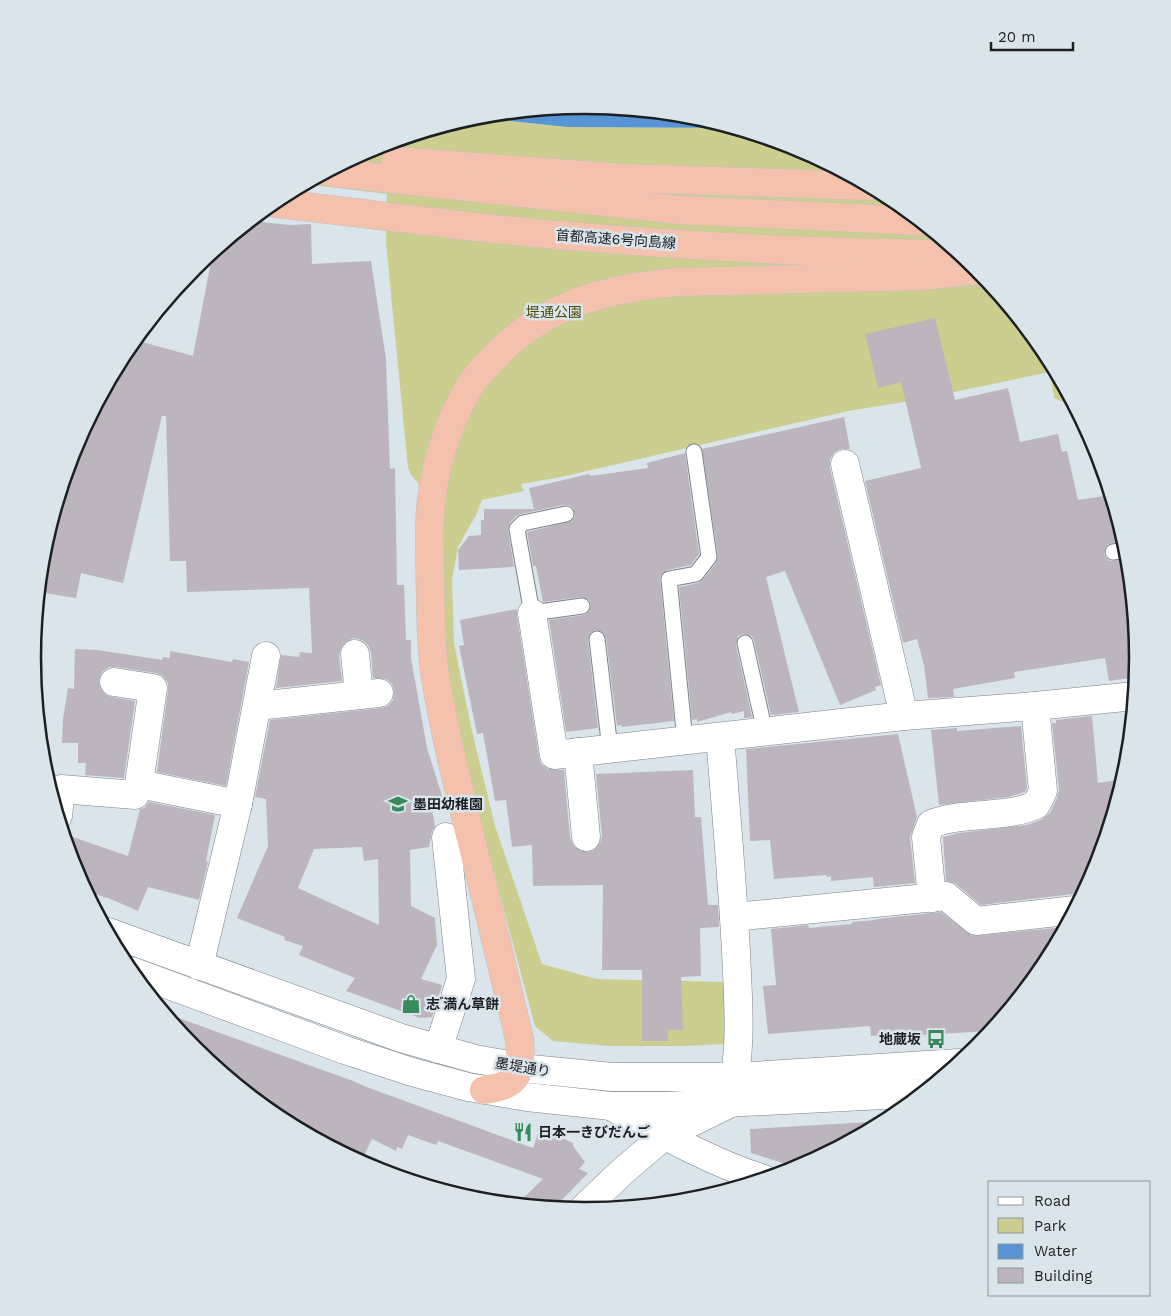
<svg xmlns="http://www.w3.org/2000/svg" width="1171" height="1316" font-family="'Work Sans','Noto Sans JP',sans-serif">
  <rect width="100%" height="100%" fill="#dae4eb"/>
  <!-- green -->
  <polygon fill="#cbce8e" points="473,117 567,127 733,128 797,147 893,198 977,267 1045,351 1075,407 1054,398 1050,372 910,401 848,411 561,477 521,484 524,491 482,500 476,515 458,547 452,580 454,643 471,727 495,826 542,964 596,979 727,982 726,1044 684,1046 608,1046 553,1041 535,1026 439,667 422,499 418,483 412,476 408,468 386,243 387,194 305,184 374,147"/>
  <!-- water -->
  <polygon fill="#5795d5" points="586,105 694,116 733,128 567,127 473,117"/>
  <!-- building -->
  <g fill="#bdb5be" fill-rule="evenodd">
    <path d="M251,221L290,225L311,224L312,264L371,261L386,359L390,469L395,468L397,585H404L406,640H411V658L427,748L444,802L431,804L435,827L432,831L429,847L410,850L411,906L435,918L437,945L421,979L442,985L432,1017L420,1018L346,991L355,978L299,955L303,946L284,940L285,937L237,918L268,846L266,799L255,797L270,720L381,708L388,706L393,700L394,691L392,684L386,679L373,678L371,652L368,645L362,640L354,638L346,642L341,648L339,656L342,681L276,688L281,655L299,657L300,652L312,653L309,588L187,592L186,561H170L166,416H162L123,583L81,573L76,598L45,593L50,566L42,564L43,550L75,446L126,351L135,340L193,356L213,251ZM362,847L364,861L378,859L379,925L298,888L314,849Z"/>
    <polygon points="935,318 955,400 1008,388 1020,442 1058,434 1062,452 1067,451 1078,500 1111,495 1125,541 1108,544 1105,548 1104,554 1106,558 1110,561 1129,559 1138,658 1137,677 1109,681 1105,658 1014,672 1015,678 953,689 954,697 928,698 924,665 917,639 903,643 865,481 921,468 901,382 878,388 865,334"/>
    <polygon points="844,417 850,449 842,449 835,452 830,459 830,468 881,685 875,687 876,690 840,705 785,571 766,577 799,712 771,715 754,641 752,636 743,634 738,636 736,645 752,717 744,718 744,711 732,714 731,712 697,722 697,719 692,720 679,587 698,583 703,580 716,563 718,556 702,449"/>
    <polygon points="685,453 699,554 691,565 667,570 661,575 660,579 674,721 622,727 621,725 617,726 606,638 604,633 596,630 591,632 588,640 598,728 566,732 549,620 584,615 590,610 591,604 589,600 581,597 543,602 536,566 533,566 527,532 572,521 575,516 573,508 569,505 564,505 521,514 516,516 510,523 508,530 514,567 459,570 458,550 469,536 481,535 481,520 484,520 484,509 534,509 529,488 589,474 590,476 648,468 647,463"/>
    <polygon points="517,609 517,615 539,757 541,764 548,769 564,770 570,838 574,846 580,851 588,852 595,849 600,843 602,836 596,774 693,770 695,817 701,817 708,905 718,905 719,927 700,928 701,976 681,977 683,1030 668,1030 668,1041 642,1041 642,970 602,970 603,885 533,886 532,845 512,847 506,800 495,801 483,733 477,734 459,646 464,645 460,620"/>
    <polygon points="75,649 98,650 162,660 163,657 170,658 170,651 232,662 233,659 249,662 226,786 157,772 168,690 168,683 163,676 156,673 116,667 109,667 102,672 99,680 100,688 105,694 112,697 135,701 124,778 85,775 86,763 78,763 78,743 62,743 63,719 68,688 74,689"/>
    <polygon points="1092,716 1098,783 1124,779 1096,870 1082,896 1073,894 981,905 956,884 946,881 943,837 959,833 1027,825 1041,820 1050,813 1057,798 1059,790 1052,723 1056,723 1056,720"/>
    <polygon points="1021,726 1027,788 1025,792 1008,797 939,805 931,730 957,728 957,731"/>
    <polygon points="898,734 917,817 910,838 915,883 874,887 873,877 831,881 831,876 827,877 826,875 774,879 770,840 750,841 746,749"/>
    <polygon points="149,802 215,815 206,861 208,862 199,900 148,887 138,911 106,897 106,898 86,890 74,869 64,834 128,856 140,809 144,808"/>
    <polygon points="941,912 972,936 1066,927 1045,965 992,1031 901,1036 901,1035 871,1036 870,1026 768,1034 763,986 776,985 771,929 808,925 809,928 852,924 852,922 875,920 877,919"/>
    <polygon points="165,1013 353,1081 364,1086 533,1148 540,1128 573,1143 573,1146 585,1162 579,1169 588,1173 554,1208 517,1204 543,1179 438,1141 436,1145 408,1135 402,1149 397,1147 396,1151 372,1139 361,1162 295,1127 297,1121 263,1105 194,1049"/>
    <polygon points="886,1121 799,1168 751,1153 750,1129"/>
  </g>
  <g fill="none" stroke-linecap="round" stroke-linejoin="round">
    <!-- service casing -->
    <g stroke="#798289" stroke-width="17">
      <g id="service">
        <polyline points="566,514 523,523 517,529 519,541 532,613 582,606"/>
        <polyline points="1113,552 1128,550"/>
        <polyline points="597,639 610,749"/>
        <polyline points="745,643 765,732"/>
        <polyline points="685,741 669,579 696,574 709,557 694,452"/>
      </g>
    </g>
    <!-- minor casing -->
    <g stroke="#798289" stroke-width="29">
      <g id="minor">
        <polyline points="845,464 904,716"/>
        <polyline points="532,613 554,755 904,716 1035,706 1135,696"/>
        <polyline points="355,654 359,695"/>
        <polyline points="114,682 153,688 139,784 238,804"/>
        <polyline points="257,706 379,693"/>
        <path d="M720,737C726,808 732,880 736,951C738,1001 743,1050 730,1099"/>
        <polyline points="578,752 586,837"/>
        <polyline points="58,816 61,789 135,795 139,784"/>
        <path d="M932,898L926,837L931,824C965,811 1003,819 1036,805L1043,791L1035,706"/>
        <polyline points="734,917 946,896 976,921 1075,910"/>
        <polyline points="199,966 238,804 266,656"/>
        <polyline points="438,1049 461,979 446,837"/>
        <path d="M611,1106C660,1133 710,1162 764,1179"/>
      </g>
    </g>
    <!-- tertiary casing -->
    <g stroke="#798289" stroke-width="29">
      <polyline id="tertiary" points="581,1211 623,1171 664,1136 729,1104"/>
    </g>
    <!-- secondary casing -->
    <g stroke="#798289" stroke-width="29">
      <g id="secondary">
        <polyline points="108,932 401,1038 475,1059 531,1069 612,1077 736,1077 959,1063"/>
        <polyline points="131,971 345,1050 412,1072 468,1087 527,1097 611,1106 665,1106 923,1093"/>
      </g>
    </g>
    <!-- motorway casing -->
    <g stroke="#bfc1c1" stroke-width="29">
      <g id="motorway">
        <polyline points="396,161 623,178 870,186"/>
        <polyline points="328,172 679,210 920,221"/>
        <path d="M273,203C364,213 455,226 546,234C684,246 822,254 961,254"/>
        <path d="M484,1090C519,1085 521,1075 520,1042C506,981 491,920 476,859C461,798 445,737 435,675C430,642 431,607 430,574C430,548 428,521 432,496C437,457 451,416 471,384C476,376 483,369 489,363C540,305 605,288 678,282L922,276L979,270"/>
      </g>
    </g>
    <!-- service -->
    <use href="#service" stroke="#fff" stroke-width="15"/>
    <!-- minor -->
    <use href="#minor" stroke="#fff" stroke-width="28"/>
    <!-- tertiary -->
    <use href="#tertiary" stroke="#fff" stroke-width="28"/>
    <!-- secondary -->
    <use href="#secondary" stroke="#fff" stroke-width="28"/>
    <!-- motorway -->
    <use href="#motorway" stroke="#f4c2ac" stroke-width="28"/>
  </g>
  <!-- icons -->
  <defs>
    <g id="school-bare" transform="scale(1.5)"><path d="M0-5L7-2L0 1L-7-2ZM-4 1L0 2.5L4 1V4Q0 6-4 4Z" fill="#368a5c" stroke="#dae4eb" stroke-width="2.5" paint-order="stroke"/></g>
    <g id="shop-bare" transform="scale(1.5)"><path d="M-5-2.5h2.3a2.7 3.5 0 0 1 5.4 0H5L5.5 6h-11ZM-1.5-2.5h3a1.5 2.3 0 0 0-3 0Z" fill="#368a5c" stroke="#dae4eb" stroke-width="2.5" paint-order="stroke"/></g>
    <g id="bus-bare" transform="scale(1.5)"><path d="M-5-6H5V4H4V6H2V4H-2V6H-4V4H-5ZM-3.5-4V0h7V-4ZM-3.5 1.2v1.5H-2V1.2ZM2 1.2v1.5H3.5V1.2Z" fill="#368a5c" stroke="#dae4eb" stroke-width="2.5" paint-order="stroke"/></g>
    <g id="restaurant-bare" transform="scale(1.5)"><path d="M-5-6h1v4h1v-4h1v4h1v-4h1v5L-1.5 .5V6h-2V.5L-5-1ZM5-6V6H3V1.5H1.5Q1.5-4 5-6Z" fill="#368a5c" stroke="#dae4eb" stroke-width="2.5" paint-order="stroke"/></g>
  </defs>
  <g fill-rule="evenodd">
    <use href="#school-bare" x="398" y="804"/>
    <use href="#shop-bare" x="411" y="1004"/>
    <use href="#bus-bare" x="936" y="1039"/>
    <use href="#restaurant-bare" x="523" y="1132"/>
  </g>
  <g text-anchor="middle" dominant-baseline="central" stroke-width="5" stroke-linejoin="round" paint-order="stroke">
    <!-- street labels -->
    <g font-size="14" fill="#1c2023" stroke="#dae4eb">
      <text transform="translate(616 239) rotate(4)">首都高速6号向島線</text>
      <text transform="translate(523 1067) rotate(9)">墨堤通り</text>
    </g>
    <!-- park labels -->
    <g font-size="14" fill="#494a00" stroke="#dae4eb">
      <text x="554" y="312">堤通公園</text>
    </g>
    <!-- poi labels -->
    <g font-size="14" font-weight="bold" fill="#1c2023" stroke="#dae4eb" text-anchor="start">
      <text x="413" y="804">墨田幼稚園</text>
      <text x="426" y="1004">志 ゙満ん草餅</text>
      <text x="921" y="1039" text-anchor="end">地蔵坂</text>
      <text x="538" y="1132">日本一きびだんご</text>
    </g>
  </g>
  <!-- crop -->
  <path d="M0 0H1171V1316H0ZM41 658a544 544 0 1 1 1088 0a544 544 0 1 1-1088 0Z" fill="#dae4eb" fill-rule="evenodd"/>
  <path fill="none" stroke="#1c2023" stroke-width="2.5" d="M41 658a544 544 0 1 1 1088 0a544 544 0 1 1-1088 0Z"/>
  <!-- legend -->
  <rect x="988" y="1181" width="162" height="115" fill="#dae4eb" stroke="#8e969b"/>
  <rect x="998" y="1197" width="25" height="8" fill="#ffffff" stroke="#8e969b"/>
  <text x="1034" y="1206" font-size="15" fill="#1c2023">Road</text>
  <rect x="998" y="1218" width="25" height="15" fill="#cbce8e" stroke="#8e969b"/>
  <text x="1034" y="1231" font-size="15" fill="#1c2023">Park</text>
  <rect x="998" y="1244" width="25" height="15" fill="#5795d5" stroke="#8e969b"/>
  <text x="1034" y="1256" font-size="15" fill="#1c2023">Water</text>
  <rect x="998" y="1268" width="25" height="15" fill="#bdb5be" stroke="#8e969b"/>
  <text x="1034" y="1281" font-size="15" fill="#1c2023">Building</text>
  <!-- scale -->
  <path d="M991 42v8h82v-8" fill="none" stroke="#1c2023" stroke-width="2.5"/>
  <text x="998" y="42" font-size="15" fill="#1c2023" stroke="#dae4eb" stroke-width="4" paint-order="stroke">20 m</text>
</svg>
